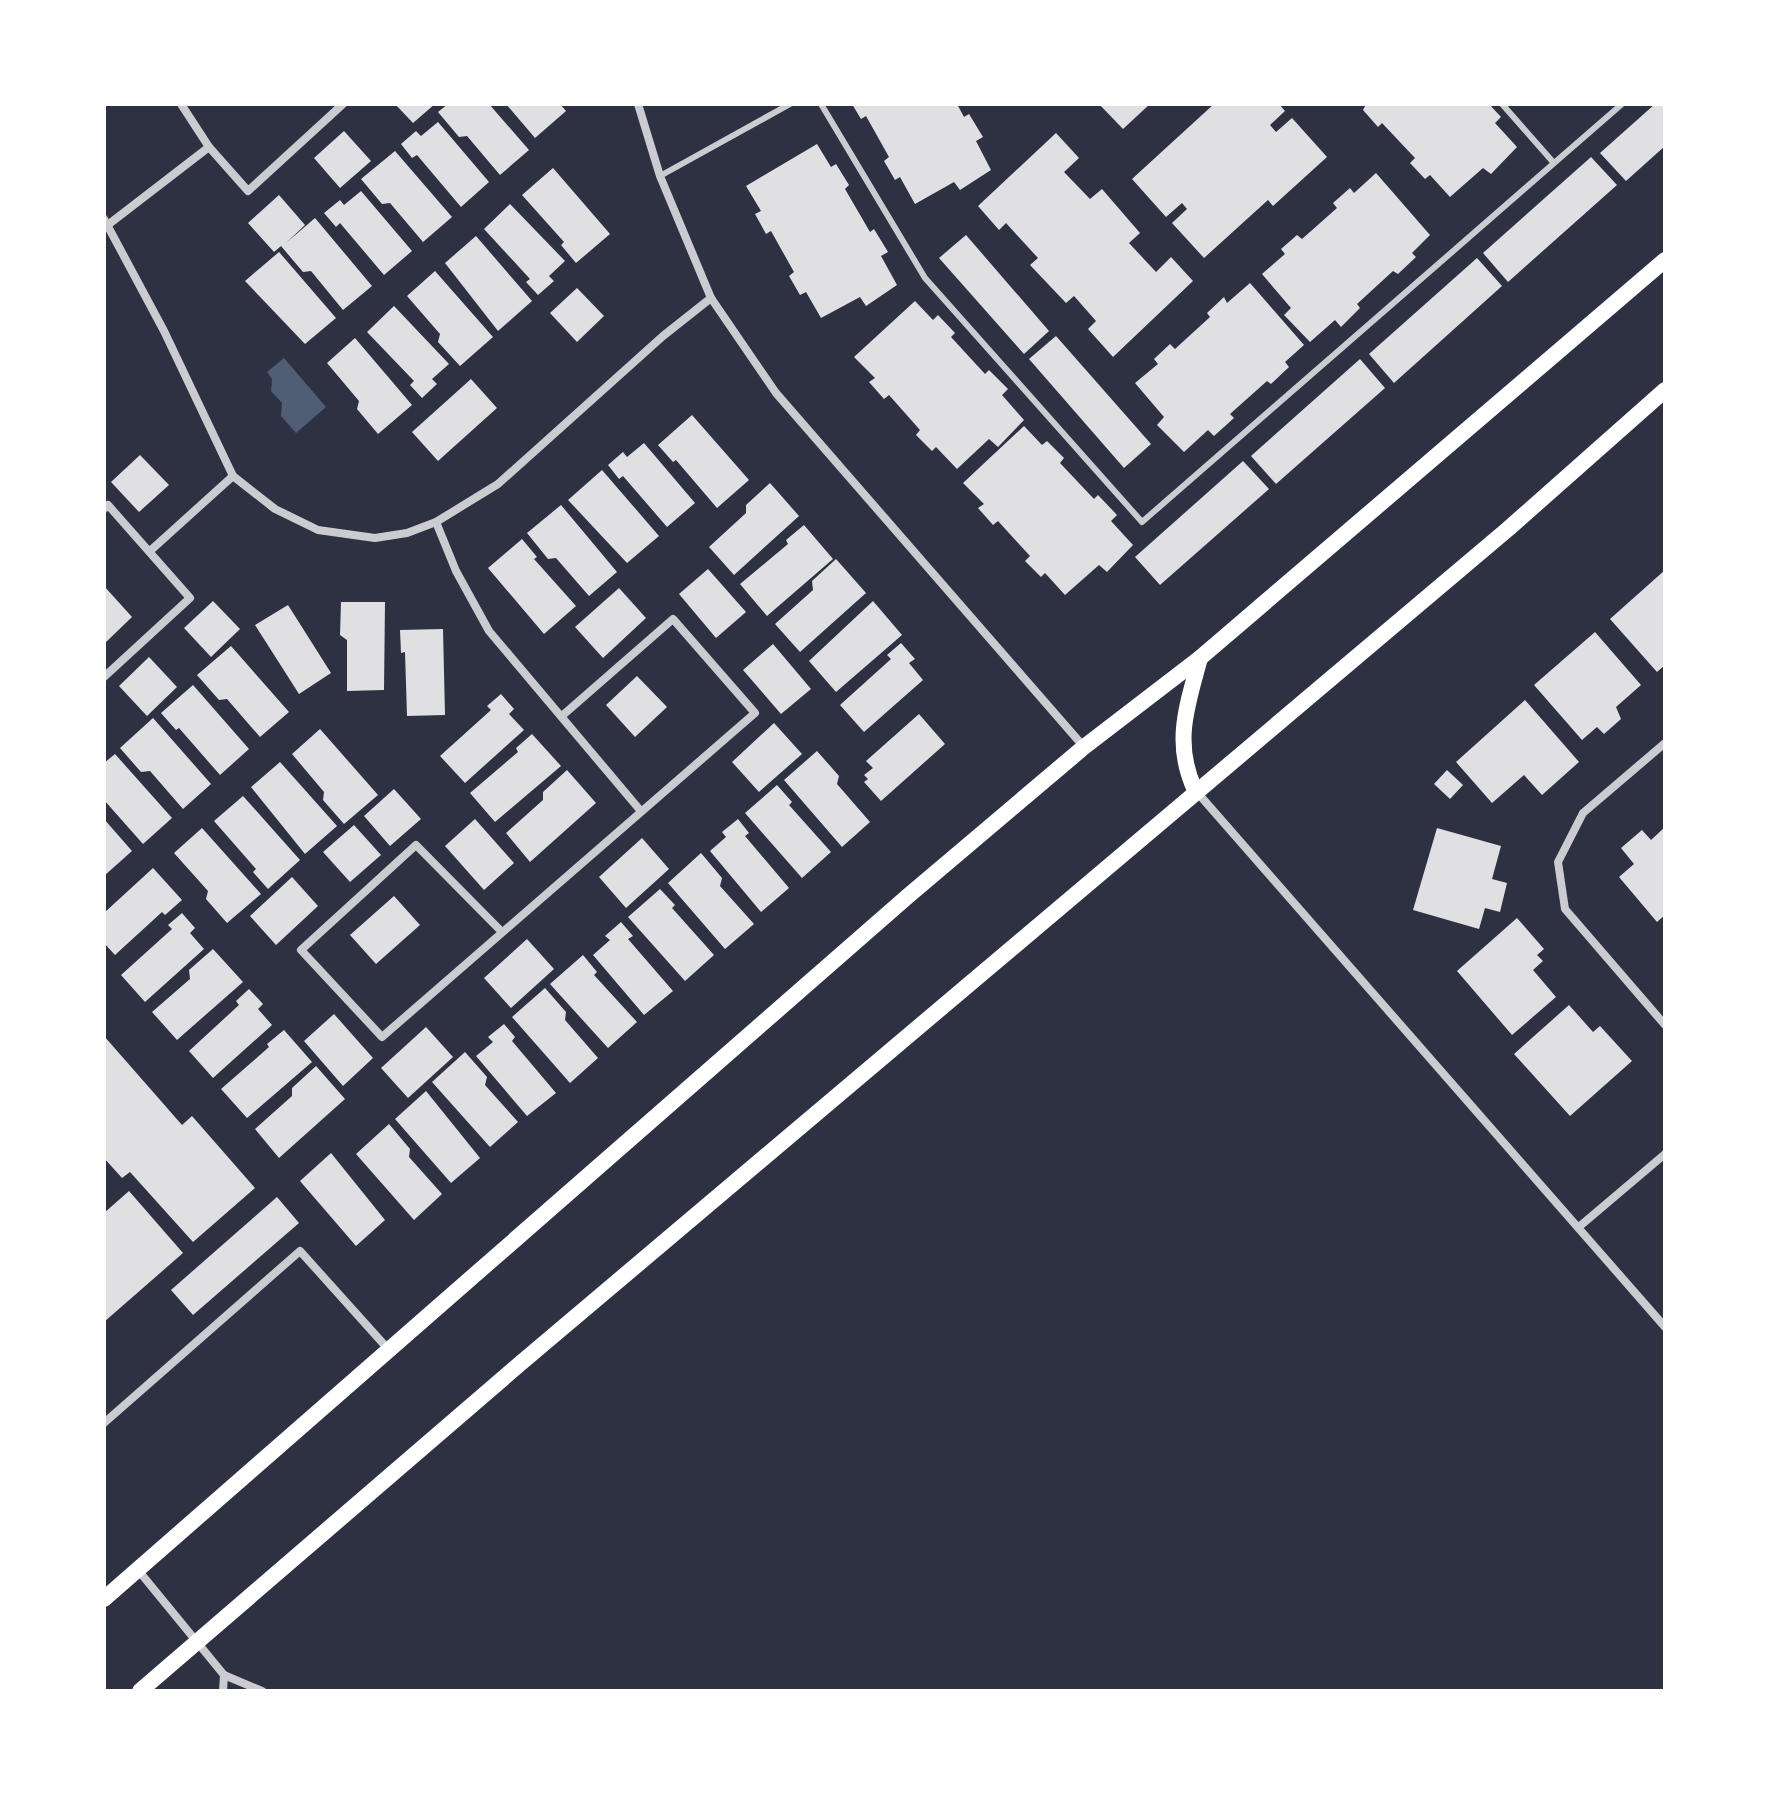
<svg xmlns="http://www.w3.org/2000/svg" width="1769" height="1795" font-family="Montserrat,sans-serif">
  <rect width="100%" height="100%" fill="#2d3142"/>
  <!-- water -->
  <polygon fill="#4f5d75" points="284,358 326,407 296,433 281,416 282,403 271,391 272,379 267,372"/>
  <!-- building -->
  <g fill="#e0e0e3">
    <polygon points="395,104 435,104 413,123"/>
    <polygon points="448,104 489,104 529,150 500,175 467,136 459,137 438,112"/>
    <polygon points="506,104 560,104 566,111 535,138"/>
    <polygon points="852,104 957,104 964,117 969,114 983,137 976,141 991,170 960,190 954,182 915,204 900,177 895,180 884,161 889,157 866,116 861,119"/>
    <polygon points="1099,104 1150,104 1123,129"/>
    <polygon points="1214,104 1279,104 1285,111 1270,125 1276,132 1292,118 1327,157 1273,206 1268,200 1204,258 1172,223 1187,209 1182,203 1166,217 1132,179"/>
    <polygon points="1366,104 1489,104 1501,117 1495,123 1517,147 1491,174 1483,168 1450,197 1430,175 1425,179 1410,163 1415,158 1382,123 1378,127 1363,110"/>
    <polygon points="1655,104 1665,104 1665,146 1626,181 1600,153"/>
    <polygon points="438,122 489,182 461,207 417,155 412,158 401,144 416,131 421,136"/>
    <polygon points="344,131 371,161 340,188 314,158"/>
    <polygon points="1056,133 1079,158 1064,172 1090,199 1102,189 1140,233 1129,243 1156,272 1171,257 1193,281 1113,357 1088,329 1096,321 1074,296 1066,303 1030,265 1038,258 1006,223 999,230 978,206"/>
    <polygon points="817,144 831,167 836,164 849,185 845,189 870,232 874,229 888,252 881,256 897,285 866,306 860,297 821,318 806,292 800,295 789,276 794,272 771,231 766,234 755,214 761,211 746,186"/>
    <polygon points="395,151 452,217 423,242 390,203 382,204 361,179"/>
    <polygon points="1591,157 1617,185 1508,282 1483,253"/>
    <polygon points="553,168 610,234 576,263 561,245 564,242 522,195"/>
    <polygon points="1376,173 1430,235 1412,253 1416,257 1398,274 1393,271 1357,304 1360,308 1341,327 1335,320 1310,342 1284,315 1291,308 1262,274 1285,254 1281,249 1297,235 1302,239 1337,208 1333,203 1350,188 1354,193"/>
    <polygon points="361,191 412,251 384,275 340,223 336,227 324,213 340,200 344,205"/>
    <polygon points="279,195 305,225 286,243 315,218 372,286 343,310 311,271 303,272 281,246 274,252 248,223"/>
    <polygon points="510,204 565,261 549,276 554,281 538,295 526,282 530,279 484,229"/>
    <polygon points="966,235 1049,331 1024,354 939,258"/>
    <polygon points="476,236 532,301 498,331 445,263"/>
    <polygon points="279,252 336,318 305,344 245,281"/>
    <polygon points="1477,258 1502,286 1394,383 1369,354"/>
    <polygon points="435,271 493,337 460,366 438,342 440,334 407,296"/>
    <polygon points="1250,283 1304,345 1285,362 1289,367 1271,384 1267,381 1230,414 1234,418 1214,436 1208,430 1184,452 1157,425 1164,417 1135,383 1158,364 1154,359 1170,344 1175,349 1210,317 1207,313 1224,297 1227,303"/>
    <polygon points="577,288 604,316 577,342 550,313"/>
    <polygon points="915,301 933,320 938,315 955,333 951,337 985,374 989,370 1008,389 1002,395 1024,420 998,447 989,439 957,469 936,447 932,451 916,435 920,430 889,395 884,399 869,382 875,378 854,357"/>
    <polygon points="394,306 449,364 432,379 437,384 422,398 410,385 414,381 367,332"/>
    <polygon points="1056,336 1151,444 1124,468 1029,359"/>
    <polygon points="355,338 412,405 378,434 357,409 359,401 327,363"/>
    <polygon points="1360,359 1385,388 1276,484 1251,456"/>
    <polygon points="471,379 497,408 438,461 412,432"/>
    <polygon points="692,415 749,480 717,508 676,460 673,462 658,445"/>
    <polygon points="1024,426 1042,445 1047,441 1064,458 1060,463 1094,499 1098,495 1117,515 1111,521 1133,545 1107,572 1099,565 1065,595 1045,573 1041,577 1025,561 1030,556 998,521 993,525 978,508 984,504 963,483"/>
    <polygon points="644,443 695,503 667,527 623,476 619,479 608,465 623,452 627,457"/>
    <polygon points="140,455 169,485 139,512 111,482"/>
    <polygon points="1243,461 1269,489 1160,585 1135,557"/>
    <polygon points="602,470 659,536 627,563 568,500"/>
    <polygon points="770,483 799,516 734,575 709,547 746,513 746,505"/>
    <polygon points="561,505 617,572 589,596 556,558 548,559 527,533"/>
    <polygon points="804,525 833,559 767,616 740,584 788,544 786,540"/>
    <polygon points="522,539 537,557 534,559 576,606 544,634 488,568"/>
    <polygon points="836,559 866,593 800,652 775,624 813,590 812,581"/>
    <polygon points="708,569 746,612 716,638 679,594"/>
    <polygon points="1665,570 1665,665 1657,672 1610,619"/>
    <polygon points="104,586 132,617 104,644"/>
    <polygon points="619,588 646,618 603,658 575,627"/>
    <polygon points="213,601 240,629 211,657 184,628"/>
    <polygon points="873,601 902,635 836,692 809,661"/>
    <polygon points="341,602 385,602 384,690 347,691 347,640 340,635"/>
    <polygon points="288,605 331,673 299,694 255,625"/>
    <polygon points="443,629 445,715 407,716 405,652 401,653 400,630"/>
    <polygon points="1595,632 1641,685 1616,707 1621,719 1604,734 1597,727 1582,740 1534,685"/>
    <polygon points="901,643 915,659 909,663 923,680 864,732 840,705 891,659 887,655"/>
    <polygon points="773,644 811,689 781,714 743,670"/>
    <polygon points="231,646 289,712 260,737 227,699 219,700 197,675"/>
    <polygon points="149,657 177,687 147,716 119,686"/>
    <polygon points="637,676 667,707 635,737 606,705"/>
    <polygon points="193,685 249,749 220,775 179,728 176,730 161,713"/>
    <polygon points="501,694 514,709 509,714 524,730 465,783 440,756 491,710 487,706"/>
    <polygon points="1525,700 1579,762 1542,795 1524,775 1492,803 1456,762"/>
    <polygon points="919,714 945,744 881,801 864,782 868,779 864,775 873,768 866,761"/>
    <polygon points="153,718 211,784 183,809 150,771 141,772 120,748"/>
    <polygon points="774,723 802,754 759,792 732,762"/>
    <polygon points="320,729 378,795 344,824 323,800 324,792 292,754"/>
    <polygon points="532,734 561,766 495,822 470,793 518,752 516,748"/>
    <polygon points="817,751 839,776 837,784 870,822 842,847 784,780"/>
    <polygon points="115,754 172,818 143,844 104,800 104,763"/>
    <polygon points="280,762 337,826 305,854 251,787"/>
    <polygon points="567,770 596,803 530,862 506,833 543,800 543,792"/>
    <polygon points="1447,770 1463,785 1450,799 1434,784"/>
    <polygon points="777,785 792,802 789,805 831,852 802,878 745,813"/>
    <polygon points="394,789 421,819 390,846 364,816"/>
    <polygon points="243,796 300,860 268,889 253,872 256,869 214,821"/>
    <polygon points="104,819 132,851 104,876"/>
    <polygon points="475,819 514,863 484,890 445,846"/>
    <polygon points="738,819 749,833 745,836 789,888 761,912 710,851 726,837 722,832"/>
    <polygon points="354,825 381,855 350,882 323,852"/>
    <polygon points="1665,827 1665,915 1657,922 1619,877 1634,864 1621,848 1642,830 1651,840"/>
    <polygon points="202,828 261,894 227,923 206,899 208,891 174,853"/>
    <polygon points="1437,828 1501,846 1492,879 1507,883 1500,912 1485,908 1479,929 1413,910"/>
    <polygon points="642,838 669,869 626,908 599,877"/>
    <polygon points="701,853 722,878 720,886 754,924 725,949 668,883"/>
    <polygon points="153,868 182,900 165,915 162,912 115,955 104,943 104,913"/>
    <polygon points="292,877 318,906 276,945 250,916"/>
    <polygon points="660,889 675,905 672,908 714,955 685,981 628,917"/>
    <polygon points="394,896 420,925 376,964 350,935"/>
    <polygon points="182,913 195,928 190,933 204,949 145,1002 121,975 172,929 168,925"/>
    <polygon points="1517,918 1544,949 1537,955 1543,961 1533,970 1556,997 1512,1035 1457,971"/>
    <polygon points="621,922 633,936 628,939 673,991 644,1015 593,955 610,940 605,936"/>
    <polygon points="527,939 554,969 511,1008 484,978"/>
    <polygon points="213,949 243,982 177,1040 152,1012 190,979 189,970"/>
    <polygon points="583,955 597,972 594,975 637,1022 608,1048 550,984"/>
    <polygon points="545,988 566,1012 565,1020 598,1058 570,1083 512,1017"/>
    <polygon points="249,989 263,1004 258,1009 272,1025 213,1078 189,1051 239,1005 236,1001"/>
    <polygon points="1569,1005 1593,1032 1600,1026 1632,1061 1570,1116 1514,1054"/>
    <polygon points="334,1014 373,1058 343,1086 304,1041"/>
    <polygon points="504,1024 515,1037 512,1041 556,1093 527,1116 476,1056 493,1042 488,1037"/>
    <polygon points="426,1027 453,1057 408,1098 381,1068"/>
    <polygon points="284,1030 312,1062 247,1118 221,1089 269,1047 267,1044"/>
    <polygon points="104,1036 182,1125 192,1116 255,1188 193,1242 130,1172 122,1178 104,1158"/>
    <polygon points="465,1052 487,1077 485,1085 518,1122 490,1147 432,1082"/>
    <polygon points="316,1066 345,1099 279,1158 255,1129 292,1096 292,1088"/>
    <polygon points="426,1091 480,1158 451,1183 395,1119"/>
    <polygon points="389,1124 410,1149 409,1157 442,1194 414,1220 356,1154"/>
    <polygon points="331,1153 385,1220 356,1246 300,1181"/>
    <polygon points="129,1191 183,1253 104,1322 104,1213"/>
    <polygon points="277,1197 299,1223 193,1315 171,1290"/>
  </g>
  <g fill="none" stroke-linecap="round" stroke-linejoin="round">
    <!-- service -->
    <g stroke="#caccd0" stroke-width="6">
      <polyline points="821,104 925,278 1142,522 1622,104"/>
      <polyline points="1502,104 1553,162"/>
      <polyline points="660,176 790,104"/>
    </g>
    <!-- minor -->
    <g stroke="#caccd0" stroke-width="8">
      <polyline points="181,104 209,147 248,191 343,104"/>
      <polyline points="638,104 660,176 711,298 776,393 1084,747"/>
      <polyline points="104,219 164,331 233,476 275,509 318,530 375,538 407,533 436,522 498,484 663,336 711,298"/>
      <polyline points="109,224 209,147"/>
      <polyline points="104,509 108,505 190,598 104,677"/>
      <polyline points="436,522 456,571 489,631 640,810"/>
      <polyline points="150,551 233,476"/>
      <polyline points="1665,743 1583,813 1558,862 1565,909 1665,1025"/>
      <polyline points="1196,791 1665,1327"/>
      <polyline points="502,932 416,845 301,950 382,1037 755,713 673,619 563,715"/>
      <polyline points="1580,1226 1665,1154"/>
      <polyline points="104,1423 300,1251 389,1350"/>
      <polyline points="138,1570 224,1675 262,1691"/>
      <polyline points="223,1691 224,1675"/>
    </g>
    <!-- secondary -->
    <g stroke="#fff" stroke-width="16">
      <path d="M1195,790C1173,743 1187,706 1200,658"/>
      <polyline points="104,1599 908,896 1084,747 1200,658 1665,260"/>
      <polyline points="140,1691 522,1362 1508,529 1665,390"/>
    </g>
  </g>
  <!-- border -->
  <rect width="1769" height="1795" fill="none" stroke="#ffffff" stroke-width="212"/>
</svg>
